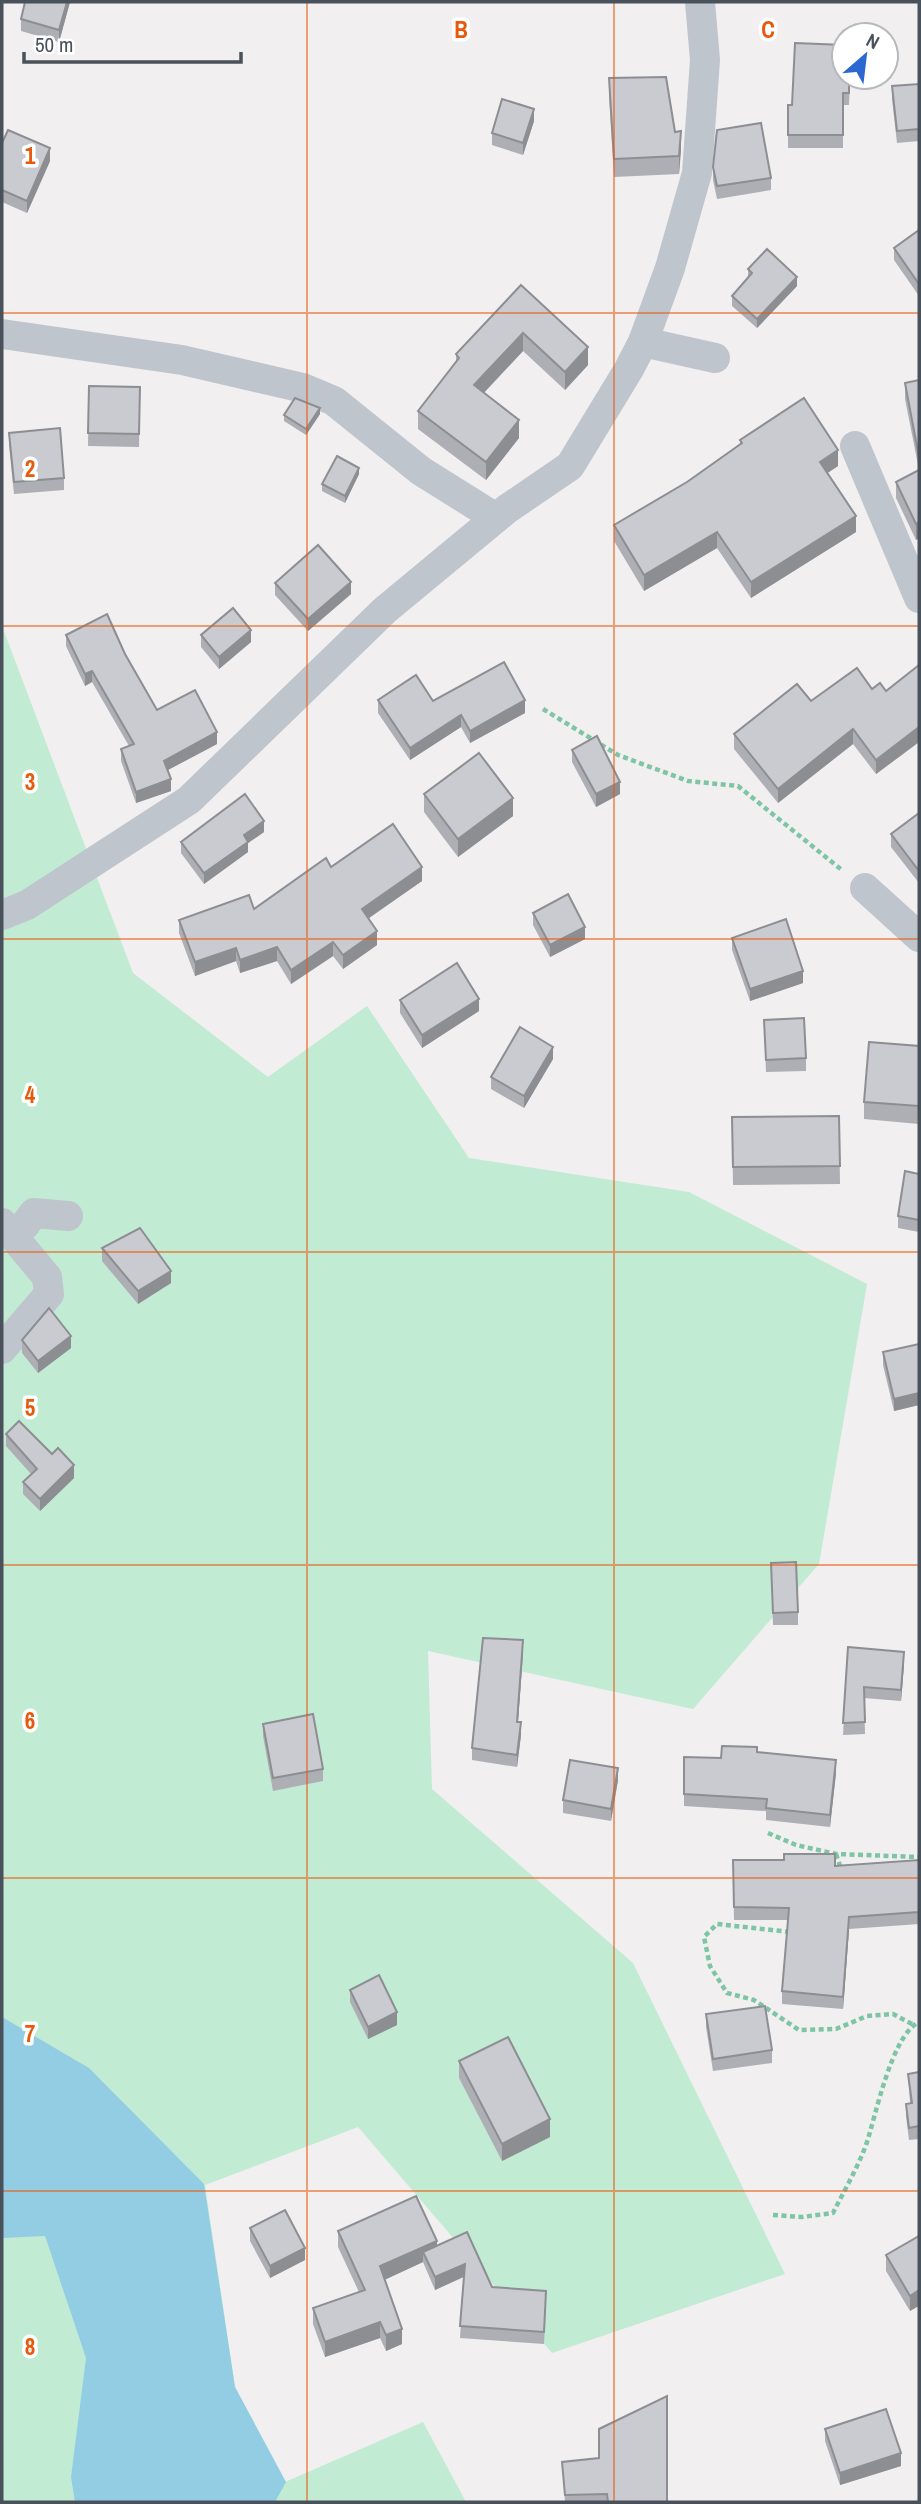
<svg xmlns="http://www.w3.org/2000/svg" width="921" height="2504" font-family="'Archivo Narrow',sans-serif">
  <rect width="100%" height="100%" fill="#f1efef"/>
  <!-- green -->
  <polygon fill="#c2ebd4" points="2,626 133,973 268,1077 367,1006 469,1158 689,1192 867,1284 819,1564 693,1709 428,1651 432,1789 633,1963 785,2274 552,2353 358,2127 205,2185 235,2387 285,2482 423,2422 466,2502 2,2502"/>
  <!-- water -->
  <polygon fill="#93cde3" points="2,2017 89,2068 204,2184 235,2387 286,2482 275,2502 75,2502 71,2477 86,2358 45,2236 2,2238"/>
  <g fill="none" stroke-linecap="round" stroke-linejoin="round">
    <!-- path -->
    <g stroke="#7dc5a6" stroke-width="4.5" stroke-dasharray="5 3.5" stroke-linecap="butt">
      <polyline points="543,709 618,755 688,781 738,786 843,871"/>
      <polyline points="768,1833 796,1845 836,1854 919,1857"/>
      <polyline points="836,1854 841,1869"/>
      <polyline points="790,1932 717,1924 704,1937 710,1966 727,1993 754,2000 799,2030 836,2029 867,2016 893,2014 914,2025"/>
      <path d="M773,2215L802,2217L833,2213C844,2191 857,2169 866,2145C876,2116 891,2036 919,2022"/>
    </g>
    <!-- minor -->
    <g stroke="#bfc5cc" stroke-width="30">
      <polyline points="2,334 182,360 303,388 334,401 421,471 496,518"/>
      <polyline points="643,342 715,358"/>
      <polyline points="855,446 919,598"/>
      <polyline points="865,888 919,937"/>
      <polyline points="2,915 27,905 189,800 385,610 507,509 570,466 629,369 643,342 670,268 697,173 705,60 700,2"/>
      <polyline points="2,1223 47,1277 49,1294 2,1349"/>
      <polyline points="11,1231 24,1226 34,1213 68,1216"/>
    </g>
  </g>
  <!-- wall -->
  <g fill="#adafb4">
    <polygon points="70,2 59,42 21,31 21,19"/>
    <polygon points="850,77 849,105 843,105 843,148 788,148 788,105 792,105"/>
    <polygon points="609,78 675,132 681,149 679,174 614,177 609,96"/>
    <polygon points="919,84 919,141 897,143 892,99 892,86"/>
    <polygon points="534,121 523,155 492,145 492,133"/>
    <polygon points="2,143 50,161 27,213 2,202"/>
    <polygon points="713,167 771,178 771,190 717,199 713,180"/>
    <polygon points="919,230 919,296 894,260 894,248"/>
    <polygon points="748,269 797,286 757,328 732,306 732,296 748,277"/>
    <polygon points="521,285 588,365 565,390 523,351 484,393 519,438 486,480 418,429 418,411 456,362 456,354"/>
    <polygon points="919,380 919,538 916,540 896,498 896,482 919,470 905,399 905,383"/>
    <polygon points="89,386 140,387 139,447 88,446"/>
    <polygon points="320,414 306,435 284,421 284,415"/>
    <polygon points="9,433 64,478 64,490 14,494 9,445"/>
    <polygon points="740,440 838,466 827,473 856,532 751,598 717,548 644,591 614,541 614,525 687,482 740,444"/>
    <polygon points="359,474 345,503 322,491 322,484"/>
    <polygon points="275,583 351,594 308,631 275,595"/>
    <polygon points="66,635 125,654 157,710 217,744 168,770 171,791 136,803 121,761 121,749 129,746 92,682 85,686 66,646"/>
    <polygon points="201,635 251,642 219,669 201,647"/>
    <polygon points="919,666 919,742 876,774 853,744 778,803 734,749 734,734 811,701 872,689 886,691"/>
    <polygon points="378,700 525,713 470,743 461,727 410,760 378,713"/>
    <polygon points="572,750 620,794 596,807 572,762"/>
    <polygon points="424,794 513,816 458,857 424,812"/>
    <polygon points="919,813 919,883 891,847 891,834"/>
    <polygon points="264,832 248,843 248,852 204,884 181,853 181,842"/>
    <polygon points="331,867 422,881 368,918 377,945 343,969 333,956 291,984 277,961 240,973 236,961 195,976 179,933 179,920 254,909"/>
    <polygon points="533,913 585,939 550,957 533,925"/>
    <polygon points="732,938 803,983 750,1001 732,950"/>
    <polygon points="400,1000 479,1011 422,1048 400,1013"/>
    <polygon points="764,1020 806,1058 806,1071 766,1072"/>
    <polygon points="919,1046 919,1124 864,1119 864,1102"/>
    <polygon points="553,1059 524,1108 491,1089 491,1077"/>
    <polygon points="839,1116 840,1184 733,1185 732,1117"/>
    <polygon points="919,1174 919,1232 898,1228 898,1216"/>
    <polygon points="102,1248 171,1283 138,1304 102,1261"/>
    <polygon points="22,1340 71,1348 38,1373 22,1353"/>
    <polygon points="919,1344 919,1405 894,1411 883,1365 883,1352"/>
    <polygon points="6,1434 74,1478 40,1511 23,1494 23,1482 31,1474 6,1446"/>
    <polygon points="771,1563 798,1612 798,1625 773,1625"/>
    <polygon points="848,1647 904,1664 901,1701 864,1698 865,1734 843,1735"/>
    <polygon points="523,1653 518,1722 521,1735 517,1767 472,1760 472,1748"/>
    <polygon points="263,1724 323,1769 323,1781 273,1791 263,1736"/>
    <polygon points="757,1752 836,1773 830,1827 766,1820 766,1811 684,1806 684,1757 721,1758"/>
    <polygon points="618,1780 611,1821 563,1813 563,1800"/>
    <polygon points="733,1860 835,1866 919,1860 919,1924 849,1929 843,2009 782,2004 782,1991 788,1920 734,1920"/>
    <polygon points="350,1990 397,2025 368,2039 350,2002"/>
    <polygon points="706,2014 772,2050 772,2063 713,2071 706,2027"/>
    <polygon points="459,2061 550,2137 502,2161 459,2078"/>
    <polygon points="919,2072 919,2139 909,2140 906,2116 906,2104 910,2103 908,2074"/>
    <polygon points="250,2228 305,2260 270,2278 250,2241"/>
    <polygon points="338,2231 437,2246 492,2287 546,2303 544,2344 460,2338 464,2277 435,2290 423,2262 384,2280 402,2344 386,2351 380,2338 325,2357 313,2324 313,2308 359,2292 338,2247"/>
    <polygon points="919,2236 910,2311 886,2271 886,2255"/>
    <polygon points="825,2429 901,2466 840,2485 825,2441"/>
    <polygon points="562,2462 667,2502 565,2502"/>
  </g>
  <!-- shaded-wall -->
  <g fill="#8d8e92">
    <polygon points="67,2 70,2 59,42 59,30"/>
    <polygon points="534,109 534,121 523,155 523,143"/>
    <polygon points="681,131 681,149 679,174 679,156"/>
    <polygon points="50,148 50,161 27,213 27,201"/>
    <polygon points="797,277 797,286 757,328 757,319"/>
    <polygon points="523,333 523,351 474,403 474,385"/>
    <polygon points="588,347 588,365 565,390 565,372"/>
    <polygon points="320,408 320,414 306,435 306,429"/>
    <polygon points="519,420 519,438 486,480 486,462"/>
    <polygon points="838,450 838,466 820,478 820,462"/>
    <polygon points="359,468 359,474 345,503 345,496"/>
    <polygon points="856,516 856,532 751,598 751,582"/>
    <polygon points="919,522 919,538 916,540 916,524"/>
    <polygon points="717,532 717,548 644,591 644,575"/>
    <polygon points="351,582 351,594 308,631 308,619"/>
    <polygon points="251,630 251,642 219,669 219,657"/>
    <polygon points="92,671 92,682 85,686 85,674"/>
    <polygon points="525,700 525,713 470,743 470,731"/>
    <polygon points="461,715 461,727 410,760 410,748"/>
    <polygon points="919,727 919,742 876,774 876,760"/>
    <polygon points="853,729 853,744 778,803 778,789"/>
    <polygon points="217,732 217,744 164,772 164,761"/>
    <polygon points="171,779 171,791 136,803 136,792"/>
    <polygon points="620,782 620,794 596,807 596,794"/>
    <polygon points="513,798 513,816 458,857 458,839"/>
    <polygon points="264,821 264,832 248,843 248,852 204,884 204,873 244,835"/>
    <polygon points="422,867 422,881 362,923 362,909"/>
    <polygon points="585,927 585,939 550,957 550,945"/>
    <polygon points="377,931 377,945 343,969 343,955"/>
    <polygon points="333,942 333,956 291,984 291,970"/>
    <polygon points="277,947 277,961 240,973 240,960"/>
    <polygon points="236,948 236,961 195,976 195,962"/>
    <polygon points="803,971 803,983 750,1001 750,989"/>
    <polygon points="479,999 479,1011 422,1048 422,1035"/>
    <polygon points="553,1047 553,1059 524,1108 524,1096"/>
    <polygon points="171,1271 171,1283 138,1304 138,1291"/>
    <polygon points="71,1336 71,1348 38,1373 38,1361"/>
    <polygon points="919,1393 919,1405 894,1411 894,1399"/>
    <polygon points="74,1465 74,1478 40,1511 40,1499"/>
    <polygon points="523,1640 523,1653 517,1734 517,1722"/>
    <polygon points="904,1652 904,1664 901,1701 901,1690"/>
    <polygon points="521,1722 521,1735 517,1767 517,1755"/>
    <polygon points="836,1760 836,1773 830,1827 830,1815"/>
    <polygon points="618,1768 618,1780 611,1821 611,1809"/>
    <polygon points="849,1917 849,1929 843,2009 843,1997"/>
    <polygon points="397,2012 397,2025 368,2039 368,2027"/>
    <polygon points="550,2119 550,2137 502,2161 502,2144"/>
    <polygon points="437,2241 437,2256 423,2252 423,2262 380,2282 380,2266"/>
    <polygon points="305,2248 305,2260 270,2278 270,2266"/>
    <polygon points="465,2264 465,2276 435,2290 435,2277"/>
    <polygon points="919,2290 919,2306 910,2311 910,2296"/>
    <polygon points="380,2322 380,2338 325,2357 325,2342"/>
    <polygon points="402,2329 402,2344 386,2351 386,2335"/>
    <polygon points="901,2453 901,2466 840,2485 840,2473"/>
  </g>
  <!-- building -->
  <g fill="#c9cbd1" stroke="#8d8e92" stroke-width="2">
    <polygon points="25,2 67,2 59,30 21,19"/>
    <polygon points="795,43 844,45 844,77 849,77 849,93 843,93 843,135 788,135 788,105 792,105"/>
    <polygon points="666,77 675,132 681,131 679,156 614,159 609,78"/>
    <polygon points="919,84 919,129 897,131 892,86"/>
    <polygon points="502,99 534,109 523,143 492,133"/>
    <polygon points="761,123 771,178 717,186 713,167 717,130"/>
    <polygon points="8,130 50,148 27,201 2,190 2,143"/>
    <polygon points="919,230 919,284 894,248"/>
    <polygon points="767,249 797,277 757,319 732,296 752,273 748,269"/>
    <polygon points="521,285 588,347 565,372 523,333 474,385 519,420 486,462 418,411 459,358 456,354"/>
    <polygon points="919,380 919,457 905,383"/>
    <polygon points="89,386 140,387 139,434 88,433"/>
    <polygon points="295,398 320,408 306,429 284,415"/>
    <polygon points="804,398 838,450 820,462 856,516 751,582 717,532 644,575 614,525 687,482 742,443 740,440"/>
    <polygon points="60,428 64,478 14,482 9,433"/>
    <polygon points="337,456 359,468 345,496 322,484"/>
    <polygon points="919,470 919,522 916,524 896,482"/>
    <polygon points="318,545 351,582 308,619 275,583"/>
    <polygon points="233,608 251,630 219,657 201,635"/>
    <polygon points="107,614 125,654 157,710 195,690 217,732 164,761 171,779 136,792 121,749 134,744 92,671 85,674 66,635"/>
    <polygon points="504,662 525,700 470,731 461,715 410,748 378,700 416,675 433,701"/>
    <polygon points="919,665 919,727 876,760 853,729 778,789 734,734 797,684 811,701 857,668 872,689 880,683 886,691"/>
    <polygon points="597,736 620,782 596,794 572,750"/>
    <polygon points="479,753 513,798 458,839 424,794"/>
    <polygon points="245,794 264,821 244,835 248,842 204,873 181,842"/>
    <polygon points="919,813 919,871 891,834"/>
    <polygon points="393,824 422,867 362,909 377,931 343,955 333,942 291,970 277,947 240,960 236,948 195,962 179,920 249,895 254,909 326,858 331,867"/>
    <polygon points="568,894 585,927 550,945 533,913"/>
    <polygon points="786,919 803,971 750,989 732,938"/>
    <polygon points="457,963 479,999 422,1035 400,1000"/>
    <polygon points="804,1018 806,1058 766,1060 764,1020"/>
    <polygon points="520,1027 553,1047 524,1096 491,1077"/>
    <polygon points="869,1042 919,1046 919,1106 864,1102"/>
    <polygon points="839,1116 840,1166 733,1167 732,1117"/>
    <polygon points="905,1171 919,1174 919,1220 898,1216"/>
    <polygon points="140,1228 171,1271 138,1291 102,1248"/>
    <polygon points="49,1308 71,1336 38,1361 22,1340"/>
    <polygon points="919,1344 919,1393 894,1399 883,1352"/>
    <polygon points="19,1421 52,1454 58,1448 74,1465 40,1499 23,1482 37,1469 6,1434"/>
    <polygon points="796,1562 798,1612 773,1613 771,1563"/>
    <polygon points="483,1638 523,1640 517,1722 521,1722 517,1755 472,1748"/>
    <polygon points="848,1647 904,1652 901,1690 864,1687 865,1722 843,1723"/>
    <polygon points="313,1714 323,1769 273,1778 263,1724"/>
    <polygon points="722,1746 757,1747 757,1752 836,1760 830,1815 766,1808 767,1799 684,1794 684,1757 721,1758"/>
    <polygon points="570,1760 618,1768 611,1809 563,1800"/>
    <polygon points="784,1854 835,1854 835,1866 919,1860 919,1912 849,1917 843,1997 782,1991 789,1908 734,1907 733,1860 784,1860"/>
    <polygon points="379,1975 397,2012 368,2027 350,1990"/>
    <polygon points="765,2006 772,2050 713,2059 706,2014"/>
    <polygon points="508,2037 550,2119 502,2144 459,2061"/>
    <polygon points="919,2072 919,2126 909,2128 906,2104 912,2103 908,2074"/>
    <polygon points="416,2196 437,2241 380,2266 402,2329 386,2335 380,2322 325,2342 313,2308 365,2290 338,2231"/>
    <polygon points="285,2210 305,2248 270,2266 250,2228"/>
    <polygon points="467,2232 492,2287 546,2291 544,2332 460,2326 465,2264 435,2277 423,2252"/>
    <polygon points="919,2236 919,2290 910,2296 886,2255"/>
    <polygon points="667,2396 667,2502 608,2502 607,2494 565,2495 562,2462 599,2458 599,2429"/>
    <polygon points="886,2409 901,2453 840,2473 825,2429"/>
  </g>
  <!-- grid -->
  <path fill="none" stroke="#e8590c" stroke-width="2" stroke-opacity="0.55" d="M307,2V2502M614,2V2502M2,313H919M2,626H919M2,939H919M2,1252H919M2,1565H919M2,1878H919M2,2191H919"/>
  <g font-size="23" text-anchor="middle" font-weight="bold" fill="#e8590c" stroke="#fff" stroke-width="7" stroke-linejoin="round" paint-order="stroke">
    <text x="461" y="38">B</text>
    <text x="768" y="38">C</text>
    <text x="30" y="164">1</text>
    <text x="30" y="477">2</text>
    <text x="30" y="790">3</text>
    <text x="30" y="1103">4</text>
    <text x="30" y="1416">5</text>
    <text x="30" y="1729">6</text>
    <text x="30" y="2042">7</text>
    <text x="30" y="2355">8</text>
  </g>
  <!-- border -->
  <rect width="921" height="2504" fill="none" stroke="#49515b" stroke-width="7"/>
  <!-- north arrow -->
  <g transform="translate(865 56) rotate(28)"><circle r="33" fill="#ffffff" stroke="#b6b9bd" stroke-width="2"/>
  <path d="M0-5L12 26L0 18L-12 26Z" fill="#2b68cf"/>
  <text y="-10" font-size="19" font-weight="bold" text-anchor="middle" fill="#49515b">N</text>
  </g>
  <!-- scale -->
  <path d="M24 52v10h217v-10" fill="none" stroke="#49515b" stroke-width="3.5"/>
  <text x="35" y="52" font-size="21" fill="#49515b" stroke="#ffffff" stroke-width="5" paint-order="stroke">50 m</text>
</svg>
